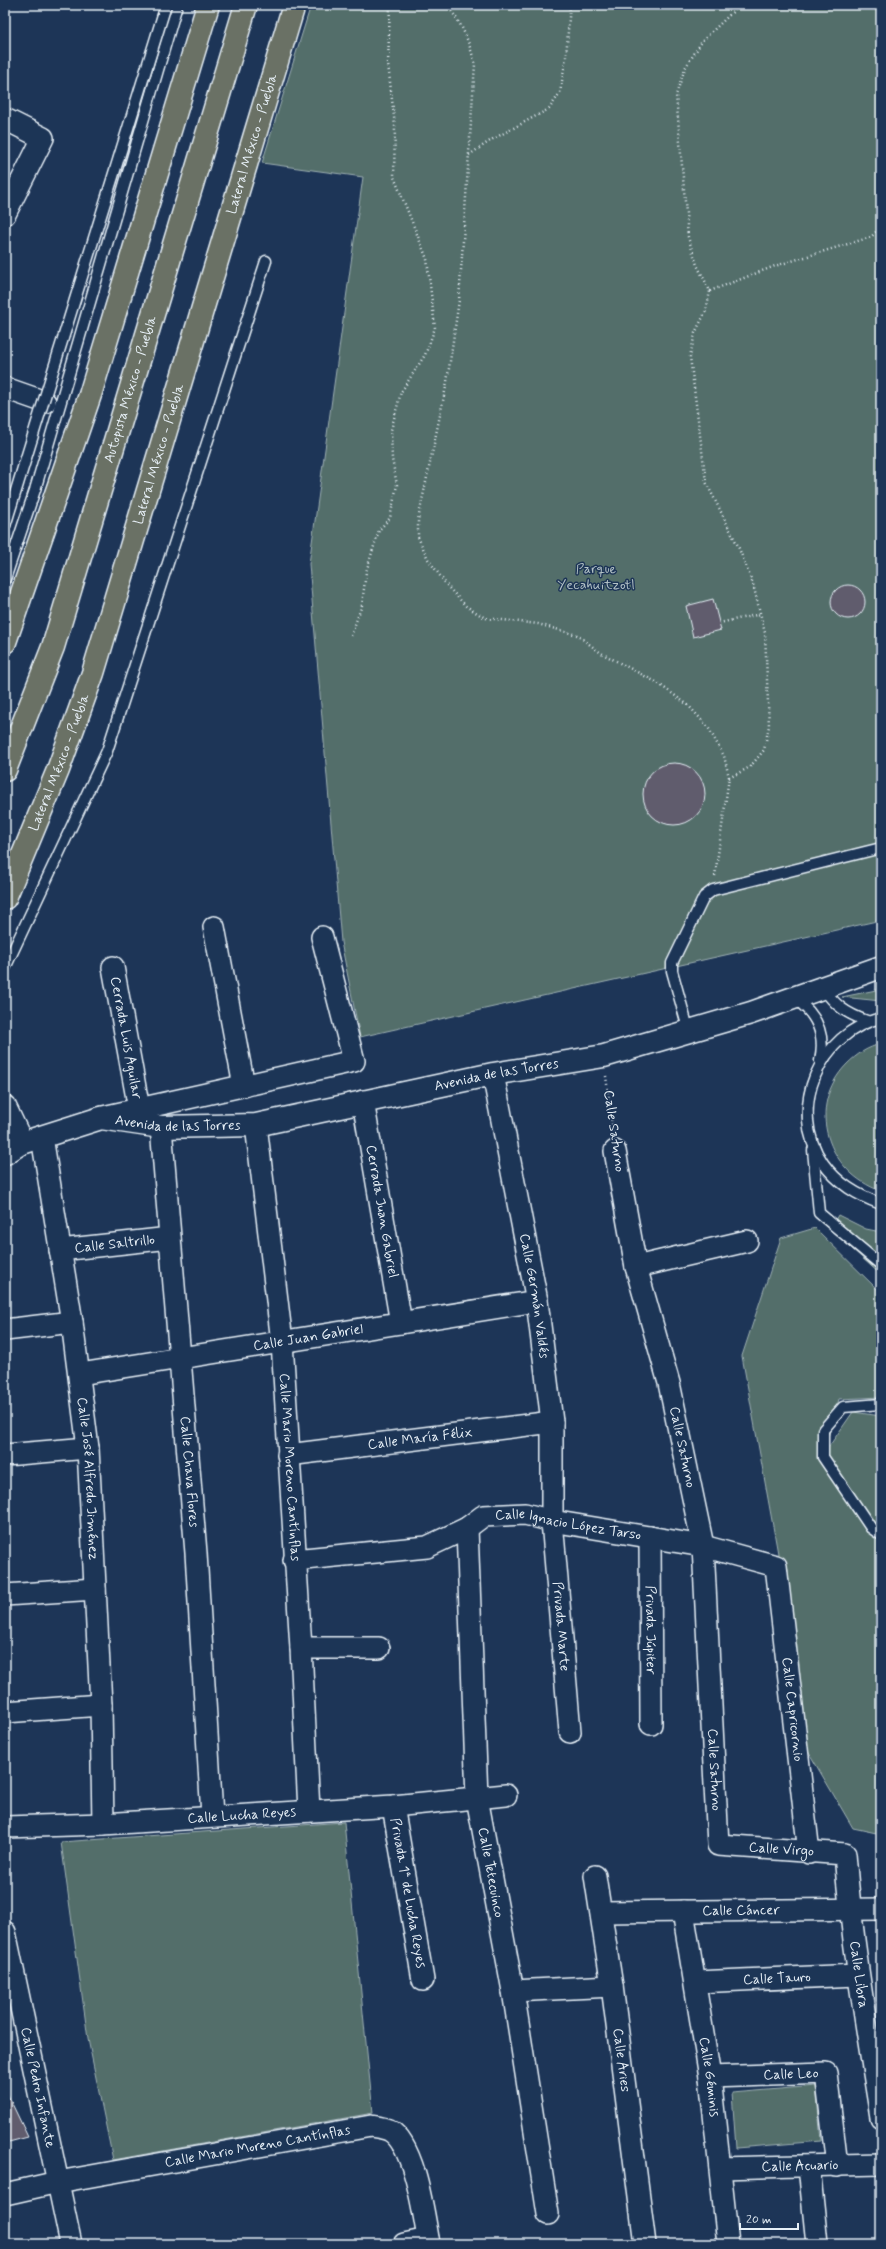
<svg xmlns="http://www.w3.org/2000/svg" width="886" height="2249" font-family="Mynerve,sans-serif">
  <rect width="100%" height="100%" fill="#1d3557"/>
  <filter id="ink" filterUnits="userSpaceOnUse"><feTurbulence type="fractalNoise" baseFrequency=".025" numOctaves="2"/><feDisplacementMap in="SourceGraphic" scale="8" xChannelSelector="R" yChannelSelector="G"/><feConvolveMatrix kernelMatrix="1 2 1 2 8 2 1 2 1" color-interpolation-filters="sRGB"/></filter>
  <g filter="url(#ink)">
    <!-- green -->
    <g fill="#536e6b" stroke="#9eb0b2">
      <polygon points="311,5 881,5 881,920 360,1037 341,942 309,564 363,177 262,163"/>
      <polygon points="881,989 881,1001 842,997"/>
      <path d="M881,1044V1191C827,1172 805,1107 847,1064C857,1054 868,1047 881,1044Z"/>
      <polygon points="838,1215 866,1229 881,1232 881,1275 830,1229"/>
      <polygon points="815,1228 881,1293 881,1397 839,1399 823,1455 853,1412 881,1416 881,1834 853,1828 802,1741 781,1570 742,1356 781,1238"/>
      <polygon points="344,1822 373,2113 113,2160 88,2039 61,1842"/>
      <polygon points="816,2086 821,2141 736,2148 732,2093"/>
    </g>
    <!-- building -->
    <g fill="#605c6d" stroke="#e8f1f8">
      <circle cx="848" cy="602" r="17"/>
      <polygon points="713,599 721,630 693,637 686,606"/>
      <circle cx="674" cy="794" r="31"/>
      <polygon points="5,2089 28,2137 5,2143"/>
    </g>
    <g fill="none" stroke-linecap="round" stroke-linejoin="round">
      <!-- service casing -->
      <g stroke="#e8f1f8" stroke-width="13">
        <g id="service">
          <polyline points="5,579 35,490 177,5"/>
          <polyline points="5,968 107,751 266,261"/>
          <path d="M822,987C836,1006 845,1013 867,1021"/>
          <path d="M794,998C817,1014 826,1034 820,1061"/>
          <path d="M881,1018C820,1032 786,1109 823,1163C838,1184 857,1195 881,1204"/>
          <polyline points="689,1032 672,971 672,963 704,897 713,890 881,848"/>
          <polyline points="813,1150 819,1213 881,1265"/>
          <polyline points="881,1404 843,1407 823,1430 823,1457 871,1528 881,1535"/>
        </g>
      </g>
      <!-- minor casing -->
      <g stroke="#e8f1f8" stroke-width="24">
        <g id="minor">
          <polyline points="5,119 43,138 5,214"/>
          <polyline points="5,388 45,402"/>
          <polyline points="214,927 244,1086"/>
          <path id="s1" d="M113,967L139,1109"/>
          <path id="s2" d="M493,1074L537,1301L552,1422V1521L570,1732"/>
          <path id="s3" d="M363,1101L401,1323"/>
          <polyline points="103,1117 354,1061 322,937"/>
          <path id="s4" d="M256,1125L282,1342L301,1648L309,1811"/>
          <path id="s5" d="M161,1127L196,1553L212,1816"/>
          <path id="s6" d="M42,1137L72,1322L88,1448L101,1705L103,1824"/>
          <path id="s7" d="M615,1151L636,1267L669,1383L703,1546L718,1845L845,1854C852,1943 867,2030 881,2117"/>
          <polyline points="5,1154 22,1143"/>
          <path id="s8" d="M60,1250L170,1238"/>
          <polyline points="636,1267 747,1241"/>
          <polyline points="5,1330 72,1322"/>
          <path id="s9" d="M80,1374L537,1301"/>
          <polyline points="5,1455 88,1448"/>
          <path id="s10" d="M288,1455L552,1422"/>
          <path id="s11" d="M467,1528L477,1798L513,1991L548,2214"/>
          <path id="s12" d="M650,1537L651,1724"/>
          <path id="s13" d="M294,1560L427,1547L467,1528L483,1516L525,1514L552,1521L703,1546L776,1566L809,1853"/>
          <polyline points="5,1595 95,1589"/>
          <polyline points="301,1648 379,1648"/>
          <polyline points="5,1712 101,1705"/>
          <polyline points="393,1806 423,1980"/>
          <path id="s14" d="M5,1827L103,1824L393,1806L506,1795"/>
          <path id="s15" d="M595,1876L612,1986L645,2244"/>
          <path id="s16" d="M683,1911L710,2077L728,2244"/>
          <path id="s17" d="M601,1912L881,1909"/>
          <path id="s18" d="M5,1932L71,2244"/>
          <path id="s19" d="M696,1982L858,1975"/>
          <polyline points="513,1991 612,1986"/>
          <path id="s20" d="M710,2077L826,2073L837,2166"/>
          <polyline points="809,2167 817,2244"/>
          <path id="s21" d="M720,2168L881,2164"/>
          <path id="s22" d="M5,2194L58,2182L371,2126C377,2127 384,2128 389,2130C415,2144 424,2216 429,2244"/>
          <polyline points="404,2244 428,2239"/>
        </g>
      </g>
      <!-- tertiary casing -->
      <g stroke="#e8f1f8" stroke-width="25">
        <g id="tertiary">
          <path id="s23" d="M5,1107L22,1143L101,1118L161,1127L256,1125L493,1074L604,1056L751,1013L881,967"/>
        </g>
      </g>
      <!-- trunk casing -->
      <g stroke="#e8f1f8" stroke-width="25">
        <g id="trunk">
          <path id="s24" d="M5,898L58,770L93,673L294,5"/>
        </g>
      </g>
      <!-- motorway casing -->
      <g stroke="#e8f1f8" stroke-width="25">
        <g id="motorway">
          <polyline points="5,642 90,395 208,5"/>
          <path id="s25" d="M5,770L53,647L246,5"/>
        </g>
      </g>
      <!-- path -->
      <g stroke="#e8f1f8" stroke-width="2.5" stroke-dasharray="1 3" stroke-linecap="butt">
        <path d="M446,5C462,22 469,42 475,64L459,300L447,382L418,520V537L428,559L448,587L466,606L485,618L538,624L577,635L601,653L656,682L688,705L708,727L724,756L729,777L715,876"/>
        <polyline points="469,155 493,139 549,109 560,93 566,57 570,5"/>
        <polyline points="710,291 775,266 871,237 881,227"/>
        <polyline points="719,623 761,614"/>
        <polyline points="351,636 362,605 366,572 379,530 390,518 397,485 392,459 391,430 401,392 425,355 435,328 427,259 394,177 395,126 388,64 390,5"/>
        <polyline points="729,778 750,767 764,750 769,726 765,633 753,584 738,546 706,482 690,357 695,333 706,311 710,291 697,265 688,237 676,95 685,68 703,40 740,5"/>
        <polyline points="606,1076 613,1132"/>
      </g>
      <!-- service -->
      <use href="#service" stroke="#1d3557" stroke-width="10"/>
      <!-- minor -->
      <use href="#minor" stroke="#1d3557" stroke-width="21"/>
      <!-- tertiary -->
      <use href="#tertiary" stroke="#1d3557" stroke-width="22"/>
      <!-- trunk -->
      <use href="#trunk" stroke="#6b7165" stroke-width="22"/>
      <!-- motorway -->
      <use href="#motorway" stroke="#6b7165" stroke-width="22"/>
      <!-- service-bridge casing -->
      <g stroke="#e8f1f8" stroke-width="13" stroke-linecap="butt">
        <polyline id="service-bridge" points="5,526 166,5"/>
      </g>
      <!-- service-bridge -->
      <use href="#service-bridge" stroke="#1d3557" stroke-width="10"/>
    </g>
  </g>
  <g text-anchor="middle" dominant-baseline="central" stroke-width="3" stroke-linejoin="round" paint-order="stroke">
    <!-- street labels -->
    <g font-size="14" fill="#e8f1f8" stroke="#1d3557">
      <text stroke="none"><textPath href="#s24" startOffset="794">Lateral México - Puebla</textPath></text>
      <text stroke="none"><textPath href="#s25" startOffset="401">Autopista México - Puebla</textPath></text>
      <text stroke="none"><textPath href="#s24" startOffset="470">Lateral México - Puebla</textPath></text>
      <text stroke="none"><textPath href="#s24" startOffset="146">Lateral México - Puebla</textPath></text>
      <text stroke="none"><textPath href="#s1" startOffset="72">Cerrada Luis Aguilar</textPath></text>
      <text stroke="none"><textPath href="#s23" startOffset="524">Avenida de las Torres</textPath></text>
      <text stroke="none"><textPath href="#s23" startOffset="200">Avenida de las Torres</textPath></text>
      <text transform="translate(614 1131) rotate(82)">Calle Saturno</text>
      <text stroke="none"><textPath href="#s3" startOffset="112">Cerrada Juan Gabriel</textPath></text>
      <text stroke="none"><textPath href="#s8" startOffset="55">Calle Saltrillo</textPath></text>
      <text stroke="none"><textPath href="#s2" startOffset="226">Calle Germán Valdés</textPath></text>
      <text stroke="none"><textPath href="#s9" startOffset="231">Calle Juan Gabriel</textPath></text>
      <text stroke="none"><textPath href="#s10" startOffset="133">Calle María Félix</textPath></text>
      <text stroke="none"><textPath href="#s7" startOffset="304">Calle Saturno</textPath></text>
      <text stroke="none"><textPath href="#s4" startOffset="344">Calle Mario Moreno Cantínflas</textPath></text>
      <text stroke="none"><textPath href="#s5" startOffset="346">Calle Chava Flores</textPath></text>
      <text stroke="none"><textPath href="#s6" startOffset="345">Calle José Alfredo Jiménez</textPath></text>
      <text stroke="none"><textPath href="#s13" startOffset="284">Calle Ignacio López Tarso</textPath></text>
      <text stroke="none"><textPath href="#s2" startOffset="558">Privada Marte</textPath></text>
      <text stroke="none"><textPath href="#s12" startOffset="93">Privada Júpiter</textPath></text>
      <text stroke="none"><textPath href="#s13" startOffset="641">Calle Capricornio</textPath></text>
      <text stroke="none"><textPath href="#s7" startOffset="629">Calle Saturno</textPath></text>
      <text stroke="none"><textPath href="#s14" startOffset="237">Calle Lucha Reyes</textPath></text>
      <text stroke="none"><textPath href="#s7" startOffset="768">Calle Virgo</textPath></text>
      <text stroke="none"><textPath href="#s11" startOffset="346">Calle Tetecuinco</textPath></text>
      <text transform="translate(408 1893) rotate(80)">Privada 1ª de Lucha Reyes</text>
      <text stroke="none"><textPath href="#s17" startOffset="140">Calle Cáncer</textPath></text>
      <text stroke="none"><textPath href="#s7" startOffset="953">Calle Libra</textPath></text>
      <text stroke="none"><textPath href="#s19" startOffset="81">Calle Tauro</textPath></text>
      <text stroke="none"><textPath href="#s15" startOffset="186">Calle Aries</textPath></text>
      <text stroke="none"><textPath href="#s20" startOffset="81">Calle Leo</textPath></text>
      <text stroke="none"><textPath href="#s16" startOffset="168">Calle Géminis</textPath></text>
      <text stroke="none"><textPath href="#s18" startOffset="159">Calle Pedro Infante</textPath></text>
      <text stroke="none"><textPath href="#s22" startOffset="257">Calle Mario Moreno Cantínflas</textPath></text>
      <text stroke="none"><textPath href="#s21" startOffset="80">Calle Acuario</textPath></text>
    </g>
    <!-- park labels -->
    <g font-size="14" fill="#b4c3c7" stroke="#1d3557">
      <text x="596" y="569">Parque<tspan x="596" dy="16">Yecahuitzotl</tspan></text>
    </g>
  </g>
  <!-- margin -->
  <rect width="886" height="2249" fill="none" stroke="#1d3557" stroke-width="20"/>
  <rect x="10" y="10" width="866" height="2229" fill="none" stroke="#e8f1f8" stroke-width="1.5" filter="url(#ink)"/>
  <!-- scale -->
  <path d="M740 2223v6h58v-6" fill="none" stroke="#e8f1f8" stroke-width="2"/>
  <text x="746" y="2223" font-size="12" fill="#e8f1f8" stroke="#1d3557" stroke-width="3" paint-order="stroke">20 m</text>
</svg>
